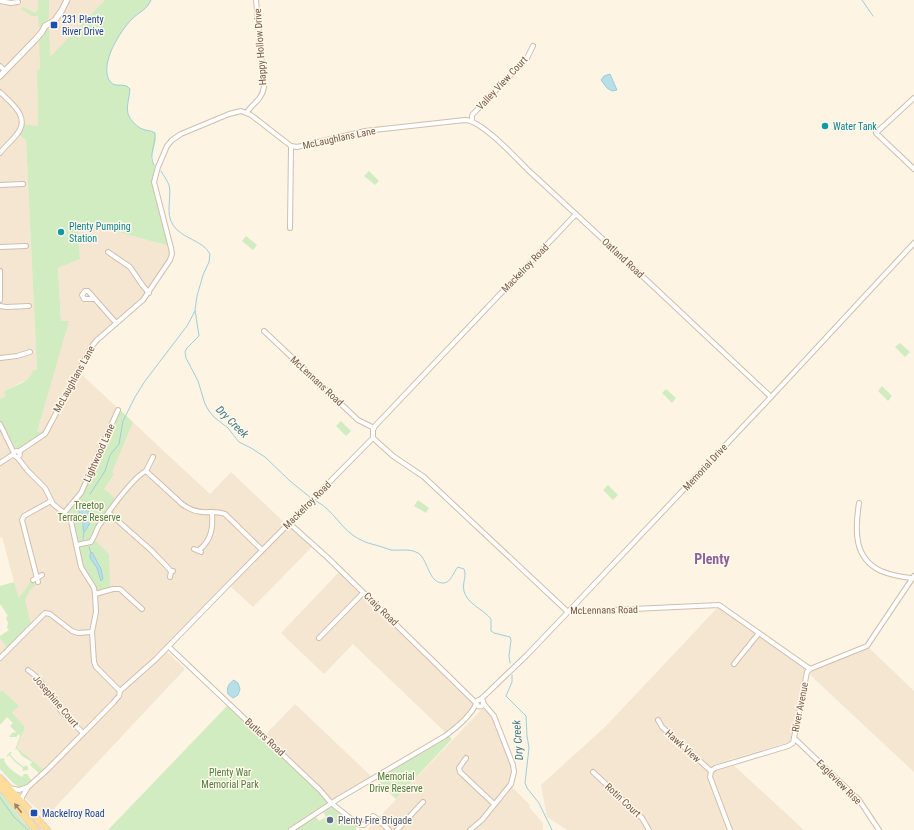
<svg xmlns="http://www.w3.org/2000/svg" width="914" height="830" font-family="'Roboto Condensed',sans-serif">
  <rect width="100%" height="100%" fill="#fdf4e4"/>
  <!-- residential -->
  <g fill="#f5e6d2">
    <polygon points="0,0 105,0 37,71 38,126 24,124 19,135 26,140 37,370 33,373 28,379 4,391 7,396 0,399"/>
    <polygon points="78,220 170,246 170,254 169,259 145,296 92,343 45,430 37,432 68,322 61,321 58,268 80,259"/>
    <polygon points="79,372 210,494 231,472 286,524 151,662 122,688 119,687 117,690 117,696 44,770 17,748 25,727 11,713 19,706 2,690 0,692 0,638 11,631 26,626 2,537 0,538 0,466 10,460 20,458 23,452 29,446 43,438"/>
    <polygon points="0,420 16,448 19,450 14,451 0,461"/>
    <polygon points="288,526 292,527 313,546 253,607 229,585"/>
    <polygon points="340,571 474,703 473,707 458,723 446,733 353,644 324,674 281,633"/>
    <polygon points="718,607 806,668 790,742 728,760 804,830 567,830 547,817 541,785 606,726"/>
    <polygon points="867,646 914,691 914,772 807,672"/>
    <polygon points="166,651 185,669 46,817 24,797 26,793 121,697 124,691"/>
    <polygon points="295,704 372,777 334,799 330,799 321,789 265,735"/>
    <polygon points="483,708 492,718 510,763 512,774 509,784 530,805 529,807 543,823 543,830 367,830"/>
  </g>
  <!-- green -->
  <g fill="#d1ecc1">
    <polygon points="38,0 49,0 49,18 39,28 38,16 32,16 21,9 23,7 35,13 38,10"/>
    <path d="M105,0H151C147,10 139,12 132,19C120,31 100,63 109,80C114,89 125,81 130,89C128,107 122,115 140,128C145,131 151,130 155,133L156,140L151,160L156,167L153,179L170,246L78,221L80,259L58,268L61,321H69L37,432L45,430L43,434L18,449L16,448L0,420V399L6,396L4,391C14,386 31,382 33,370H37L26,140L19,135L24,124L38,126L37,71L40,68L39,38L44,35L47,29H49L50,57Z"/>
    <polygon points="369,171 379,181 375,185 364,176"/>
    <polygon points="246,236 257,245 253,250 242,241"/>
    <polygon points="900,343 910,352 905,357 895,347"/>
    <polygon points="882,386 892,396 888,401 878,391"/>
    <polygon points="666,389 676,398 672,403 662,393"/>
    <polygon points="120,410 133,422 112,472 114,474 104,489 117,500 91,540 80,542 77,539 73,520 68,511 80,496"/>
    <polygon points="341,421 351,431 346,436 336,426"/>
    <polygon points="608,485 618,495 613,500 603,490"/>
    <polygon points="418,500 429,508 426,513 414,506"/>
    <polygon points="94,539 109,554 110,589 99,591 97,590 83,568 79,549 80,547"/>
    <polygon points="32,580 38,583 30,590 25,600 31,625 8,649 0,638 0,636 9,630 7,628 8,623 6,617 8,616 1,605 0,605 0,586 14,582 19,598"/>
    <polygon points="2,690 19,706 12,713 25,727 17,748 44,770 40,774 30,765 32,762 22,756 17,749 15,750 20,736 19,734 16,737 9,737 13,732 15,733 16,732 10,726 13,723 7,717 0,725 0,692"/>
    <polygon points="228,705 313,785 327,801 326,805 289,830 108,830"/>
    <polygon points="449,736 452,739 396,799 375,779"/>
    <polygon points="10,752 12,752 10,754 16,761 24,767 26,765 28,767 28,770 22,771 23,768 15,762 9,755 7,757 7,755"/>
    <path d="M3,758L5,760L4,761C8,768 14,772 22,777L24,774H27L32,781L26,786L20,788L19,787L13,783L0,769V759Z"/>
    <polygon points="0,792 22,820 32,830 0,830"/>
    <polygon points="330,806 356,825 356,830 294,830 315,816 319,821 326,817 323,811"/>
  </g>
  <!-- water -->
  <g fill="#b7dfe8" stroke="#9dceda">
    <polygon points="610,74 617,90 612,91 607,88 601,80 604,76"/>
    <path d="M85,504C91,516 94,520 84,532L83,529V520L79,511L82,506Z"/>
    <polygon points="92,552 101,569 103,579 101,581 97,568 90,558 90,554"/>
    <path d="M234,680L238,683L240,689L238,695L233,698L228,694C226,688 229,683 234,680Z"/>
  </g>
  <g fill="none" stroke-linecap="round" stroke-linejoin="round">
    <!-- stream -->
    <g stroke="#9dceda" stroke-width="1">
      <path d="M151,0C147,10 139,12 132,19C120,31 100,63 109,80C114,90 125,81 130,89C128,107 122,115 140,128C145,131 151,130 155,133C156,145 148,155 154,165"/>
      <polyline points="862,0 873,16"/>
      <path d="M161,171C164,176 167,180 169,185C172,198 165,213 173,225C182,239 203,240 210,254L209,262L203,275L197,296L195,310L199,336L187,348L185,352L186,358L198,381L205,404L209,411L214,417L228,428L239,442L251,448L265,457L290,481L311,498"/>
      <polyline points="90,494 105,471 110,455 119,444 123,421 135,397 145,381 187,326 195,311"/>
      <path d="M316,501C334,510 341,530 359,539C366,543 372,544 379,546C383,547 387,549 391,550C400,551 409,548 418,553C428,559 428,582 442,583C451,584 453,572 458,567L464,569C467,576 462,583 464,591C467,604 483,609 491,619V631L494,633L510,637L511,640L509,656L510,663"/>
      <polyline points="85,504 86,501"/>
      <polyline points="83,539 84,532"/>
      <polyline points="89,547 91,553"/>
      <polyline points="512,675 512,682 506,696 526,716 527,736 529,748 525,783 527,788 539,803 552,830"/>
      <polyline points="0,797 1,798"/>
      <polyline points="1,799 14,817 28,830"/>
    </g>
    <!-- minor casing -->
    <g stroke="#d1beac" stroke-width="6">
      <g id="minor">
        <polyline points="0,1 11,3 18,2"/>
        <polyline points="0,66 5,71"/>
        <path d="M0,92C11,103 31,117 17,134C12,141 5,146 0,153"/>
        <polyline points="914,98 876,133 914,169"/>
        <path d="M247,112C253,103 262,100 264,87L256,0"/>
        <polyline points="472,121 472,116 473,114 527,58 533,46"/>
        <polyline points="0,185 23,184"/>
        <polyline points="290,228 291,146"/>
        <polyline points="0,247 26,246"/>
        <polyline points="108,252 130,267 143,286 149,293"/>
        <polyline points="0,271 0,300"/>
        <polyline points="94,299 84,299 82,295 85,291 88,291 116,323"/>
        <polyline points="0,306 6,307 29,306"/>
        <polyline points="264,331 358,420 374,428"/>
        <polyline points="0,358 17,356 30,352"/>
        <polyline points="0,424 14,453"/>
        <polyline points="373,438 393,456 424,477 568,612 719,605 810,669"/>
        <circle cx="17" cy="454" r="3"/>
        <path d="M18,452L45,434L92,346L97,340L143,300L170,260L172,254L171,248L154,182L158,167L167,146L172,140L181,134L229,114L241,111L251,115L291,146L297,147L365,131L465,120C481,120 515,157 528,170C610,245 690,321 771,397"/>
        <polyline points="17,457 28,471 45,488 53,504 69,517 71,521 81,567 94,588 95,594 96,612 92,632 94,662 96,667 120,691"/>
        <polyline points="0,463 14,454"/>
        <polyline points="146,471 153,457"/>
        <path d="M859,503C855,529 853,558 881,571C891,575 901,577 911,578"/>
        <polyline points="64,513 81,493 118,410"/>
        <polyline points="109,513 152,551 171,571"/>
        <polyline points="289,523 328,558 476,703"/>
        <path d="M76,545L91,542C94,537 96,532 98,527C106,515 134,476 146,471L182,504C190,510 199,513 209,512C215,512 220,512 225,514L262,550"/>
        <polyline points="194,549 201,552"/>
        <path d="M199,550C212,540 213,527 212,512"/>
        <polyline points="170,577 171,571 173,571"/>
        <polyline points="33,580 42,575"/>
        <polyline points="38,582 22,520 24,516 51,501"/>
        <polyline points="95,594 113,589 120,589 142,609"/>
        <polyline points="319,638 363,593"/>
        <polyline points="169,647 320,790 331,803 359,825 364,825 373,816 376,818 389,830"/>
        <polyline points="0,658 45,613 50,614 72,631 78,633 92,632"/>
        <polyline points="734,664 759,633"/>
        <polyline points="28,670 38,678 62,712 83,733"/>
        <circle cx="480" cy="703" r="3.5"/>
        <polyline points="480,700 527,655 568,612 771,397 914,243"/>
        <polyline points="658,720 662,727 711,771"/>
        <polyline points="794,738 859,800 879,830"/>
        <polyline points="466,758 459,768 460,772 494,804"/>
        <polyline points="593,772 642,818 649,830"/>
        <polyline points="9,788 19,790 28,787"/>
        <polyline points="21,802 22,797 28,787 48,769 113,703 119,696 120,691 156,659 227,586 370,441 373,438 373,429 376,425 576,214"/>
        <path d="M291,830L338,799L445,736C456,728 470,717 476,704"/>
        <polyline points="397,830 423,802"/>
        <polyline points="470,830 482,820 511,784 514,772 513,765 494,716 483,703"/>
        <polyline points="730,830 710,777 711,771 715,768 788,746 793,743 807,672 810,669 867,646 914,576"/>
      </g>
    </g>
    <!-- tertiary casing -->
    <g stroke="#d1beac" stroke-width="7">
      <g id="tertiary">
        <polyline points="53,23 62,10 67,0"/>
        <polyline points="0,76 35,40 42,32 45,26 54,21"/>
      </g>
    </g>
    <!-- primary casing -->
    <g stroke="#dcd4cf" stroke-width="8">
      <g id="primary">
        <polyline points="0,778 47,830"/>
        <polyline points="0,786 36,830"/>
      </g>
    </g>
    <!-- minor -->
    <use href="#minor" stroke="#fff" stroke-width="4"/>
    <!-- tertiary -->
    <use href="#tertiary" stroke="#fff" stroke-width="5"/>
    <!-- primary -->
    <use href="#primary" stroke="#ffdc99" stroke-width="6"/>
  </g>
  <!-- one-way arrows -->
  <defs><path id="oneway-solid" d="M-6-.8H1V-3.2L6.5 0L1 3.2V.8H-6Z"/></defs>
  <use fill="#a08160" href="#oneway-solid" transform="translate(18 808) rotate(-128)"/>
  <!-- markers -->
  <g fill="#1a4fb4" stroke="#fff8eb" stroke-width="1.5">
    <rect x="50" y="21" width="8" height="8" rx="2"/>
    <rect x="30" y="809" width="8" height="8" rx="2"/>
  </g>
  <g fill="#0f9aa8" stroke="#fff8eb" stroke-width="1.5">
    <circle cx="825" cy="126" r="4"/>
    <circle cx="61" cy="232" r="4"/>
  </g>
  <circle fill="#5c6f8a" stroke="#fff8eb" stroke-width="1.5" cx="330" cy="820" r="4"/>
  <g text-anchor="middle" dominant-baseline="central" stroke-width="3" stroke-linejoin="round" paint-order="stroke">
    <!-- transit labels -->
    <g font-size="10" fill="#164399" stroke="#fff8eb" text-anchor="start">
      <text x="62" y="19">231 Plenty<tspan x="62" dy="12">River Drive</tspan></text>
      <text x="42" y="813">Mackelroy Road</text>
    </g>
    <!-- street labels -->
    <g font-size="10" fill="#775a48" stroke="#fff8eb">
      <text transform="translate(260 47) rotate(-94)">Happy Hollow Drive</text>
      <text transform="translate(502 83) rotate(-47)">Valley View Court</text>
      <text transform="translate(339 138) rotate(-12)">McLaughlans Lane</text>
      <text transform="translate(623 258) rotate(43)">Oatland Road</text>
      <text transform="translate(525 268) rotate(-46)">Mackelroy Road</text>
      <text transform="translate(74 379) rotate(-61)">McLaughlans Lane</text>
      <text transform="translate(317 381) rotate(43)">McLennans Road</text>
      <text transform="translate(99 453) rotate(-66)">Lightwood Lane</text>
      <text transform="translate(705 467) rotate(-47)">Memorial Drive</text>
      <text transform="translate(307 505) rotate(-45)">Mackelroy Road</text>
      <text transform="translate(381 609) rotate(44)">Craig Road</text>
      <text transform="translate(604 610) rotate(-1)">McLennans Road</text>
      <text transform="translate(56 701) rotate(50)">Josephine Court</text>
      <text transform="translate(800 707) rotate(-79)">River Avenue</text>
      <text transform="translate(265 737) rotate(43)">Butlers Road</text>
      <text transform="translate(683 746) rotate(42)">Hawk View</text>
      <text transform="translate(839 782) rotate(45)">Eagleview Rise</text>
      <text transform="translate(623 800) rotate(43)">Rotin Court</text>
    </g>
    <!-- culture labels -->
    <g font-size="10" fill="#0d838f" stroke="#fff8eb" text-anchor="start">
      <text x="833" y="126">Water Tank</text>
      <text x="69" y="226">Plenty Pumping<tspan x="69" dy="12">Station</tspan></text>
    </g>
    <!-- park labels -->
    <g font-size="10" fill="#507d40" stroke="#fff8eb">
      <text x="89" y="505">Treetop<tspan x="89" dy="12">Terrace Reserve</tspan></text>
      <text x="230" y="772">Plenty War<tspan x="230" dy="12">Memorial Park</tspan></text>
      <text x="396" y="776">Memorial<tspan x="396" dy="12">Drive Reserve</tspan></text>
    </g>
    <!-- service labels -->
    <g font-size="10" fill="#4e5e75" stroke="#fff8eb" text-anchor="start">
      <text x="338" y="820">Plenty Fire Brigade</text>
    </g>
    <!-- water labels -->
    <g font-size="11" font-style="italic" fill="#3e7684" stroke="#fff8eb">
      <text transform="translate(232 422) rotate(45)">Dry Creek</text>
      <text transform="translate(518 740) rotate(-94)">Dry Creek</text>
    </g>
    <!-- district labels -->
    <g font-size="14" font-weight="bold" fill="#8a639b" stroke="#fff8eb">
      <text x="712" y="559">Plenty</text>
    </g>
  </g>
</svg>
